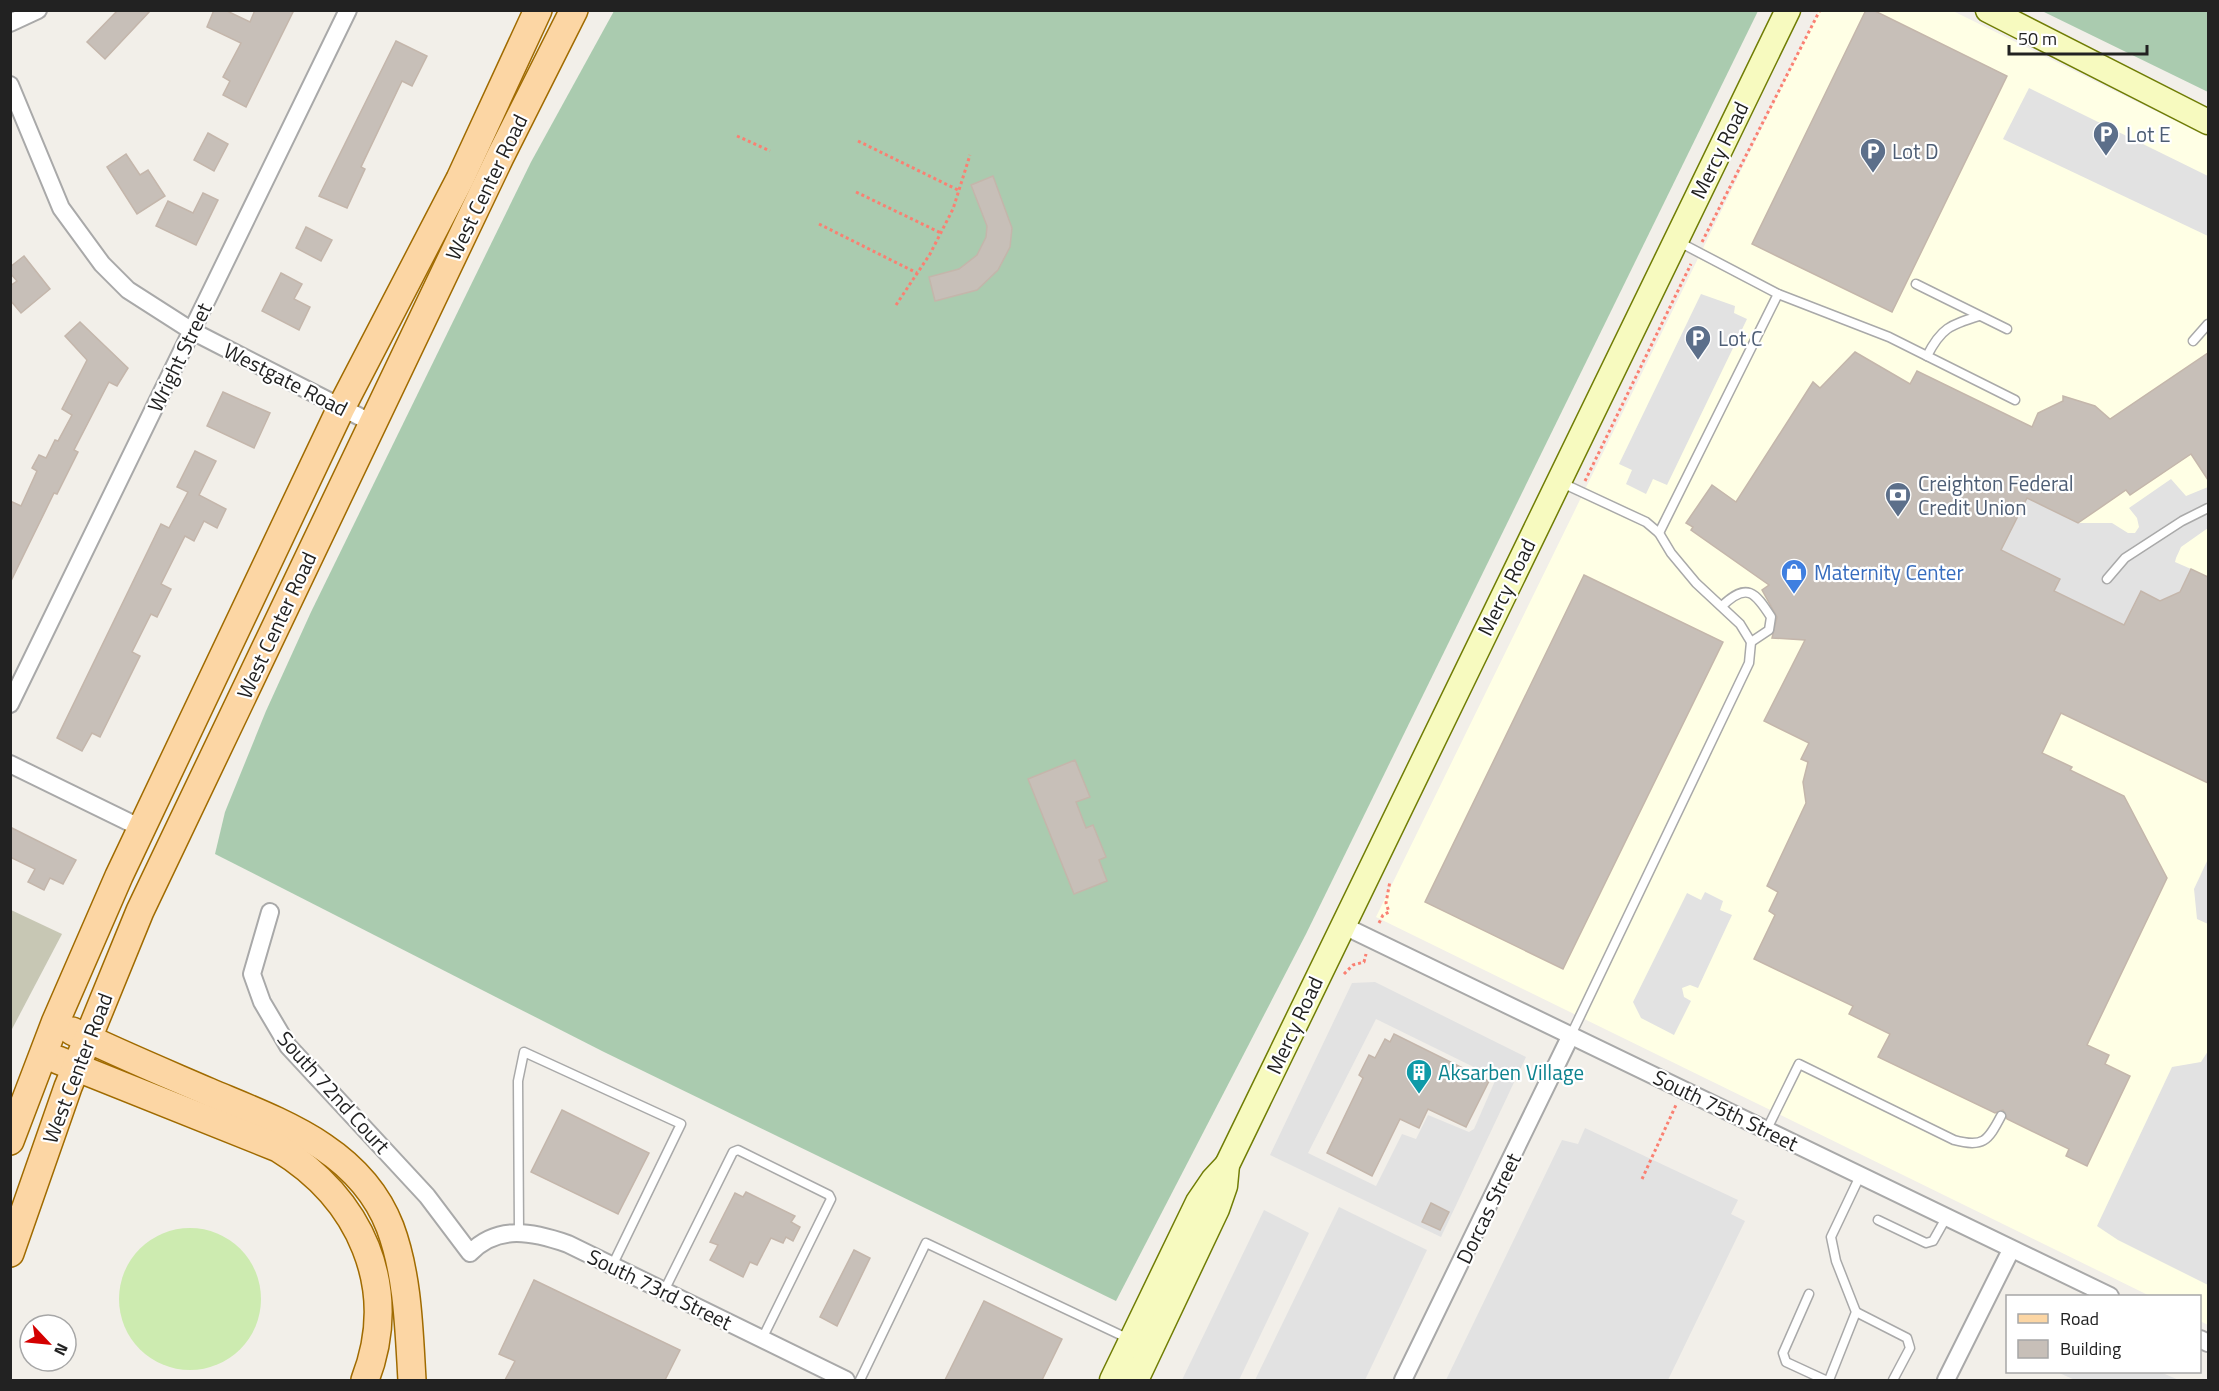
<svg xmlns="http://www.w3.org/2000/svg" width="2219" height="1391" font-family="'Titillium Web',sans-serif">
  <rect width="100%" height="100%" fill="#f2efe9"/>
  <!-- education -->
  <polygon fill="#ffffe5" points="1819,11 1953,11 2208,137 2208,1325 2200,1321 2200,1296 2150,1296 1376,917"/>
  <!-- construction -->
  <polygon fill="#c7c7b4" points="11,910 62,934 11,1031"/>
  <!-- grass -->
  <circle fill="#cdebb0" cx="190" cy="1299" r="71"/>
  <!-- cemetery -->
  <g fill="#aacbaf">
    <polygon points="614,11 1758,11 1306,934 1116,1301 604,1052 215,854 225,812 266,711 311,612 531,162"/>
    <polygon points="2040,11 2208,11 2208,92 2042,11"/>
  </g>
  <!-- parking -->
  <g fill="#e2e2e2" fill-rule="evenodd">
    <polygon points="2029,88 2208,176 2208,236 2003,139"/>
    <polygon points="1701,294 1735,306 1734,313 1747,319 1667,485 1653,479 1646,494 1626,484 1632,470 1619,464"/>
    <polygon points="2171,479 2186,496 2208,487 2208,528 2181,547 2176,558 2175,562 2191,569 2180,592 2160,601 2141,592 2124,625 2054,591 2001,550 2027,498 2078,523 2112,523 2128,533 2135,533 2139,527 2137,518 2129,508"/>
    <polygon points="2208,859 2208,924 2197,919 2194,889"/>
    <polygon points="1705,892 1723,901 1720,910 1732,915 1698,988 1690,985 1682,988 1684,997 1691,1001 1674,1035 1641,1018 1633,1002 1687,893 1701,900"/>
    <path d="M1375,982L1526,1057L1441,1237L1270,1155L1352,983ZM1376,1019L1492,1076L1495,1081L1474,1129L1469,1132L1428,1115L1416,1139L1402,1134L1376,1186L1308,1153Z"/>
    <polygon points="2208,1051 2208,1285 2118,1240 2097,1226 2172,1067 2201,1062"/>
    <polygon points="1585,1128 1738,1200 1731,1214 1745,1221 1668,1380 1446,1380 1562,1140 1578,1144"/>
    <polygon points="1339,1207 1427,1250 1365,1380 1255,1380"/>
    <polygon points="1264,1210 1309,1233 1239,1380 1182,1380"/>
    <polygon points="2057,1372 2160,1372 2179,1380 2075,1380"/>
  </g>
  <!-- building -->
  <g fill="#c7bfb8" stroke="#c4b6ab" stroke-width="1.5">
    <polygon points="118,10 151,10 105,59 87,42"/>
    <polygon points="214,10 225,10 250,22 255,10 294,10 246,107 223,95 230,81 223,77 241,43 207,27"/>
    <polygon points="1866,10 1873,10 2007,76 1892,312 1752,244"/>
    <polygon points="396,41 427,56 412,86 402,81 361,167 365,169 347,208 319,196"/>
    <polygon points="208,133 228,144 214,171 194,160"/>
    <polygon points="126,154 140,175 148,170 165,196 137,214 107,167"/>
    <polygon points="993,176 1012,228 1010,247 998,270 977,290 935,301 929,277 959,269 977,255 986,237 987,226 971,185"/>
    <polygon points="203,193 218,200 196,245 156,226 168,201 193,213"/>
    <polygon points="306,227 332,240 321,261 296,248"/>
    <polygon points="24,256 50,289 21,313 10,300 10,286 17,281 10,273 10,267"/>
    <polygon points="281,273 302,284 294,299 310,307 299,330 262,311"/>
    <polygon points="80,322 128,368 117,386 109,382 74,450 78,452 57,494 54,493 10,583 10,501 21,506 37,471 32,468 39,455 46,458 55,440 58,441 72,415 62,409 87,360 65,336"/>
    <polygon points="1855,352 1910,384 1917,371 2032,427 2038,413 2063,401 2063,396 2095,406 2110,419 2208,353 2208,480 2191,454 2130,495 2126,490 2078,523 2027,498 2001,550 2060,579 2054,591 2124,625 2141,591 2160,601 2180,592 2191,569 2208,577 2208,783 2061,713 2042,753 2072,767 2070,770 2124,796 2167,878 2087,1045 2109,1055 2105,1064 2130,1076 2087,1166 2066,1156 2069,1149 2007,1119 2003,1110 1995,1113 1878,1057 1890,1034 1849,1014 1853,1006 1754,959 1775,915 1769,911 1778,892 1767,886 1806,803 1803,782 1808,762 1801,759 1809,743 1764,721 1805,640 1772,638 1777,617 1762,590 1769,585 1691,530 1693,527 1686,523 1712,485 1736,502 1813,382 1820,388"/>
    <polygon points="223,392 270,413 254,448 207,426"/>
    <polygon points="195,451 216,461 199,495 226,509 217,528 204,521 194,541 185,536 161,584 171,589 157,617 151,614 132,652 140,656 100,737 92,733 82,751 57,738 161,524 169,528 188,492 177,487"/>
    <polygon points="1584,575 1723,642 1563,969 1425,902"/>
    <polygon points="1075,760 1090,797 1076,802 1086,828 1093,825 1106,857 1099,860 1107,881 1074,894 1028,779"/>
    <polygon points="10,827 76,860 63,884 50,878 44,890 28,882 35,869 10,857"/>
    <polygon points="1394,1034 1489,1081 1466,1127 1428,1109 1419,1128 1400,1119 1372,1176 1327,1153 1363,1078 1359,1075 1369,1055 1375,1058 1385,1039 1390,1042"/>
    <polygon points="562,1110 649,1153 618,1214 531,1172"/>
    <polygon points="746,1192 795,1216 791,1222 800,1227 793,1241 786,1237 783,1243 771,1238 757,1265 750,1262 743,1277 710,1260 718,1245 710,1242 735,1193 743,1197"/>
    <polygon points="1431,1203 1449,1212 1440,1230 1422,1222"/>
    <polygon points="854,1250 870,1258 837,1326 820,1317"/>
    <polygon points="534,1280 680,1350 665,1380 505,1380 515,1361 499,1354"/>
    <polygon points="984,1301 1062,1339 1042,1380 945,1380"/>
  </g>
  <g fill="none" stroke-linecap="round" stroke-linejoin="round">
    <!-- lane casing -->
    <g stroke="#a9a9a9" stroke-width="11">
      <g id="lane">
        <polyline points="1679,242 1778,294 1889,337 2015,400"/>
        <polyline points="1916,284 2007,329"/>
        <polyline points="2193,341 2208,324"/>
        <path d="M1927,356C1941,328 1950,325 1979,316"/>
        <polyline points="1560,482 1646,522 1659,533 1671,553 1696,583 1740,624 1751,642 1749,663 1571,1035"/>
        <polyline points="1659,533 1778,294"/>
        <polyline points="2107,579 2125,558 2182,521 2208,508"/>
        <path d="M1722,606C1747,582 1755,592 1771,617L1769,630L1751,642"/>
        <path d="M1767,1129L1799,1064L1954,1140C1983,1148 1988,1141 2001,1116"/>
        <polyline points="1878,1220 1926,1243 1933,1241 1946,1218"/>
        <polyline points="519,1232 518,1081 524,1052 681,1124 612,1266"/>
        <polyline points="664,1291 733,1152 738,1150 829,1195 831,1199 762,1339"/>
        <polyline points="1809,1294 1783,1353 1786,1362 1825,1380"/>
        <polyline points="1856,1312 1907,1338 1910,1348 1893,1380"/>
        <polyline points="860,1380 926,1243 1129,1339"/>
        <polyline points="1829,1380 1856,1312 1836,1261 1831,1237 1860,1176"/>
      </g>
    </g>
    <!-- street casing -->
    <g stroke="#a9a9a9" stroke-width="20">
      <g id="street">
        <polyline points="10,23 38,10"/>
        <polyline points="10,85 61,208 102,264 128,290 192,331 372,423"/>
        <polyline points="10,704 348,10"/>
        <polyline points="10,764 141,828"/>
        <path d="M270,912L252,974L262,1002L288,1046L427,1196L470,1253C498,1224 533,1232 568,1244L846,1380"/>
        <polyline points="1342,925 2110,1296"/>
        <polyline points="2200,1339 2208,1343"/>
        <polyline points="1403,1380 1571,1035"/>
        <polyline points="1946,1380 2011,1250"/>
      </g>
    </g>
    <!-- secondary casing -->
    <g stroke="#707d05" stroke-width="27">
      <g id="secondary">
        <polyline points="1988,10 2208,122"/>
        <polyline points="1112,1380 1198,1202 1213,1180 1227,1165"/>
        <polyline points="1136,1380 1217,1209 1225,1186 1227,1165 1788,10"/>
      </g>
    </g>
    <!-- primary casing -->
    <g stroke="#a06b00" stroke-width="30">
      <g id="primary">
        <path d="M72,1031C117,1053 163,1072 209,1092C280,1122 360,1149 390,1227C408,1275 409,1330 412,1380"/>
        <path d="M58,1060L278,1148C360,1198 401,1287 365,1380"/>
        <polyline points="10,1141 55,1023 119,876 341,408 460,179 538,10"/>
        <polyline points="10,1253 68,1087 140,911 500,157 574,10"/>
      </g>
    </g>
    <!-- path -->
    <g stroke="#fa8072" stroke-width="3" stroke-dasharray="3 3" stroke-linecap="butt">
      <polyline points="737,136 770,151"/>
      <polyline points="858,141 958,190"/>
      <polyline points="856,192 941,233"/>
      <polyline points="819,224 917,273"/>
      <polyline points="1702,242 1820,10"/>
      <polyline points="896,305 930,254 953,209 970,155"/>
      <polyline points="1585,481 1691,264"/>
      <polyline points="1379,923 1383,915 1389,912 1386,903 1390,881"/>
      <polyline points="1344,974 1353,965 1364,962 1366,954"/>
      <polyline points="1642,1179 1676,1105"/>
    </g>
    <!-- lane -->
    <use href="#lane" stroke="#fff" stroke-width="8"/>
    <!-- street -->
    <use href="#street" stroke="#fff" stroke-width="16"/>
    <!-- secondary -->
    <use href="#secondary" stroke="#f7fabf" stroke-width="24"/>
    <!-- primary -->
    <use href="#primary" stroke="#fcd6a4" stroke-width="27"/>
  </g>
  <!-- icons -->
  <defs>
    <g id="parking-pin" transform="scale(1.35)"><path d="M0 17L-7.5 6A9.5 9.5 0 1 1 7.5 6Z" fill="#5c6f8a" stroke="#fff"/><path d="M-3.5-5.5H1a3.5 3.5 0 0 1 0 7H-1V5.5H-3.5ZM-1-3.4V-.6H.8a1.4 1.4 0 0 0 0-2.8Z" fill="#fff"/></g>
    <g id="bank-pin" transform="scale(1.35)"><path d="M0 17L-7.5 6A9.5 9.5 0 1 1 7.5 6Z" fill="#5c6f8a" stroke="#fff"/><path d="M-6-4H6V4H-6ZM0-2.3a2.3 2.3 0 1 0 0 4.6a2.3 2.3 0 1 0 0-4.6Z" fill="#fff"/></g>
    <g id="shop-pin" transform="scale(1.35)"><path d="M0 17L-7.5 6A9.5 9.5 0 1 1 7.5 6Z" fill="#3f7fe0" stroke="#fff"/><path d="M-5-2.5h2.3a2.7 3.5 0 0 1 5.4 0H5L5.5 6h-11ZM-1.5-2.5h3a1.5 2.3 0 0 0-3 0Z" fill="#fff"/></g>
    <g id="building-pin" transform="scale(1.35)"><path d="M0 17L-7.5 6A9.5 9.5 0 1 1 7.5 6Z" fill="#0f9aa8" stroke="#fff"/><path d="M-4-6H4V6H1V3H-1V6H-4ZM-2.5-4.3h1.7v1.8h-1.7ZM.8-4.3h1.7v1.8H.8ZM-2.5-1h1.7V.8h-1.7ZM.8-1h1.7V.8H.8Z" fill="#fff"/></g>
  </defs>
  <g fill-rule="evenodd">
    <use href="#parking-pin" x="2106" y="134"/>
    <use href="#parking-pin" x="1873" y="151"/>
    <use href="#parking-pin" x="1698" y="338"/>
    <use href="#bank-pin" x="1898" y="495"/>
    <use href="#shop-pin" x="1794" y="572"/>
    <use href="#building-pin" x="1419" y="1072"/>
  </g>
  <g text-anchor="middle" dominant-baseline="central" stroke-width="4.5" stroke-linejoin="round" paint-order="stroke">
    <!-- service labels -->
    <g font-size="21" fill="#4e5e75" stroke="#fff" text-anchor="start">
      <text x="2126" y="134">Lot E</text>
      <text x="1892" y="151">Lot D</text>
      <text x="1718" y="338">Lot C</text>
      <text x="1918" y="483">Creighton Federal<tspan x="1918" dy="24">Credit Union</tspan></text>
    </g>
    <!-- street labels -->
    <g font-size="21" fill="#222" stroke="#fff">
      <text transform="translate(1719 150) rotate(-64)">Mercy Road</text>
      <text transform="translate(486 187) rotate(-64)">West Center Road</text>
      <text transform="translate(179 357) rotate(-64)">Wright Street</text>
      <text transform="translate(286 379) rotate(27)">Westgate Road</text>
      <text transform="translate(1506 587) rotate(-64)">Mercy Road</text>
      <text transform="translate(276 625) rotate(-65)">West Center Road</text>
      <text transform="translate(1294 1025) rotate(-65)">Mercy Road</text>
      <text transform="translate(77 1068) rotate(-69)">West Center Road</text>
      <text transform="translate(334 1092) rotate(48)">South 72nd Court</text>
      <text transform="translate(1726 1110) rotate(26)">South 75th Street</text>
      <text transform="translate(1488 1208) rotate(-64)">Dorcas Street</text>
      <text transform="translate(660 1289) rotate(26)">South 73rd Street</text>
    </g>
    <!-- shop labels -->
    <g font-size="21" fill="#366cbe" stroke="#fff" text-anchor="start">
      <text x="1814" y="572">Maternity Center</text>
    </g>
    <!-- culture labels -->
    <g font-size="21" fill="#0d838f" stroke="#fff" text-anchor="start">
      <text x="1438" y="1072">Aksarben Village</text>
    </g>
  </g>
  <!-- border -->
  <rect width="2219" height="1391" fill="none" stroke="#222222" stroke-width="24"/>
  <!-- legend -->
  <rect x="2006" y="1295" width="195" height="78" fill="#ffffff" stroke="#a7a7a7" stroke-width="1.5"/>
  <rect x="2018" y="1314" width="30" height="9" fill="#fcd6a4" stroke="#a7a7a7" stroke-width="1.5"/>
  <text x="2060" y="1325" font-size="18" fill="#222222">Road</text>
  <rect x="2018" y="1340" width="30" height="18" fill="#c7bfb8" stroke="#a7a7a7" stroke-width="1.5"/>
  <text x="2060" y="1355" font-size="18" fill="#222222">Building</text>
  <!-- north arrow -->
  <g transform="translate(48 1343) rotate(116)"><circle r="28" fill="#ffffff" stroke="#a7a7a7" stroke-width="1.5"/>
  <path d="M0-4.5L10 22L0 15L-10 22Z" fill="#d40000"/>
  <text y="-9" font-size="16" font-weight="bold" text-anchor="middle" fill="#222222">N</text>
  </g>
  <!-- scale -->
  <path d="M2009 45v9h138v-9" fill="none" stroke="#222222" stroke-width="3"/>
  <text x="2018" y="45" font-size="18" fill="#222222" stroke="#ffffff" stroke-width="4.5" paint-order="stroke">50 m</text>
</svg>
